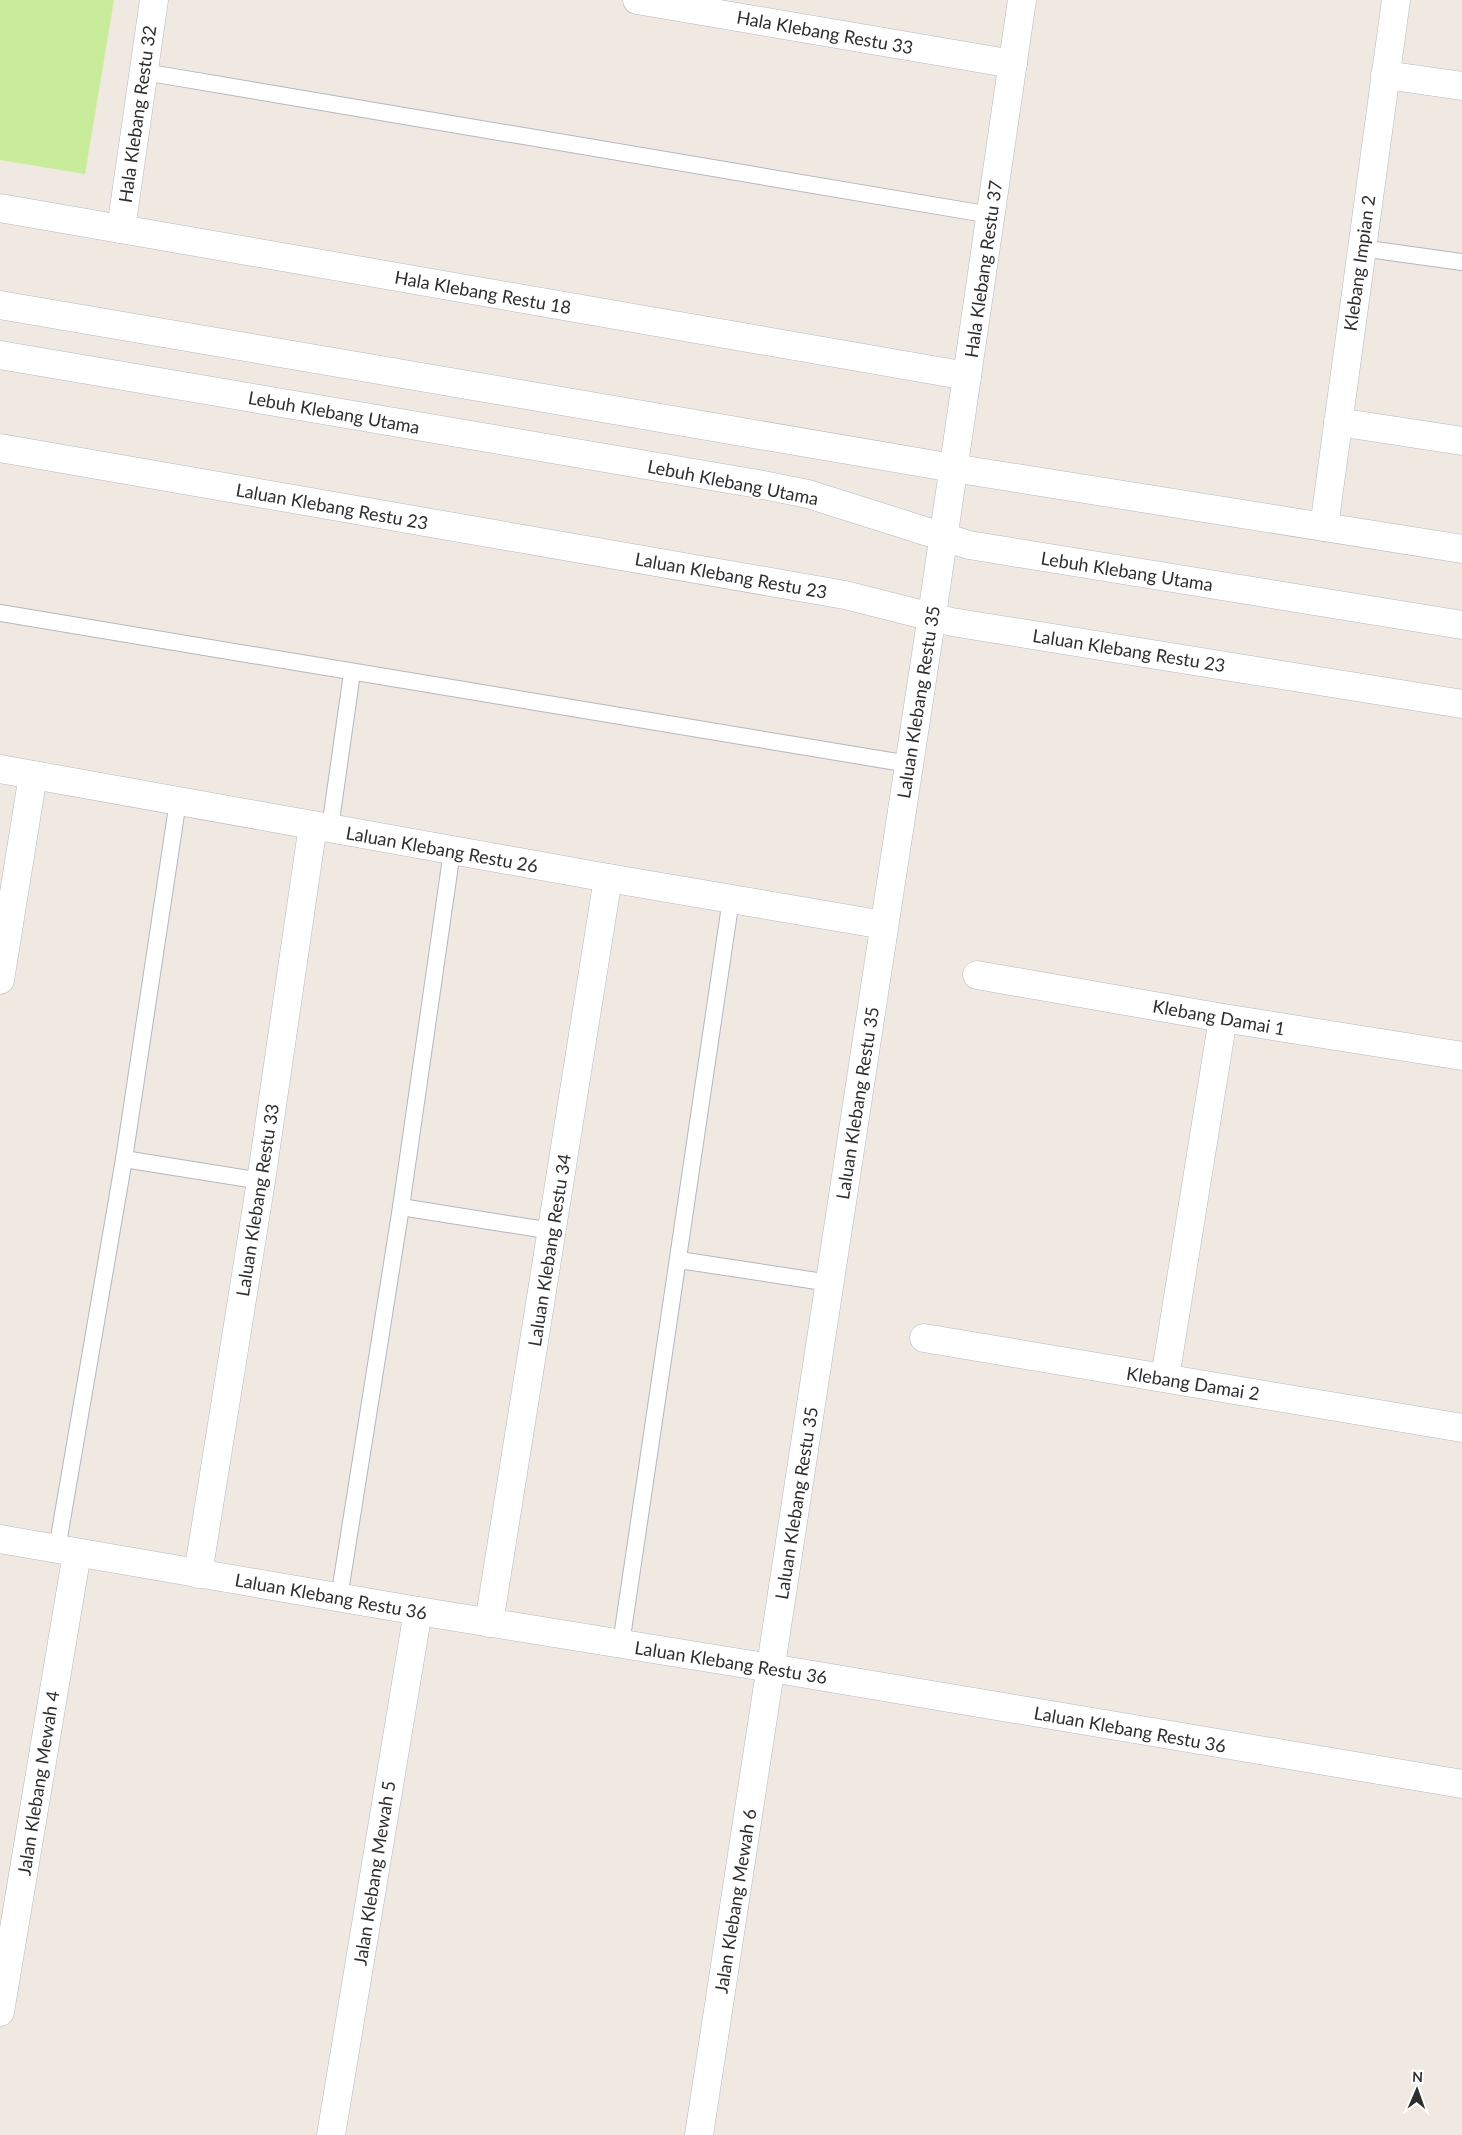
<svg xmlns="http://www.w3.org/2000/svg" width="1462" height="2135" font-family="Lato,sans-serif">
  <rect width="100%" height="100%" fill="#efe9e1"/>
  <!-- pitch -->
  <polygon fill="#c9ec9a" points="0,0 114,0 85,174 0,160"/>
  <g fill="none" stroke-linecap="round" stroke-linejoin="round">
    <!-- lane casing -->
    <g stroke="#b4b7c1" stroke-width="18">
      <g id="lane">
        <polyline points="144,72 991,215"/>
        <polyline points="1361,248 1462,262"/>
        <polyline points="0,613 909,764"/>
        <polyline points="330,828 352,673"/>
        <polyline points="124,1159 261,1181"/>
        <polyline points="401,1207 552,1231"/>
        <polyline points="679,1260 830,1283"/>
        <polyline points="57,1549 124,1159 178,801"/>
        <polyline points="339,1598 401,1207 452,851"/>
        <polyline points="621,1644 731,899"/>
      </g>
    </g>
    <!-- street casing -->
    <g stroke="#b4b7c1" stroke-width="29">
      <g id="street">
        <polyline points="637,0 1013,64"/>
        <polyline points="1385,75 1462,86"/>
        <polyline points="0,208 967,376"/>
        <polyline points="121,229 154,0"/>
        <polyline points="1338,422 1462,441"/>
        <polyline points="0,448 845,595 952,622 1462,704"/>
        <polyline points="1324,527 1396,0"/>
        <polyline points="0,769 608,878 884,925"/>
        <polyline points="977,975 1223,1018 1462,1056"/>
        <polyline points="0,980 33,775"/>
        <polyline points="924,1338 1462,1428"/>
        <polyline points="1165,1378 1223,1018"/>
        <polyline points="0,1539 418,1611 771,1668 1462,1784"/>
        <polyline points="198,1574 261,1181 313,825"/>
        <polyline points="489,1623 608,878"/>
        <polyline points="0,2012 77,1553"/>
        <polyline points="331,2135 418,1611"/>
        <polyline points="699,2135 932,615 1022,0"/>
      </g>
    </g>
    <!-- secondary casing -->
    <g stroke="#b4b7c1" stroke-width="29">
      <g id="secondary">
        <polyline points="0,305 953,468 1462,549"/>
        <polyline points="0,355 758,484 808,494 969,545 1462,625"/>
      </g>
    </g>
    <!-- lane -->
    <use href="#lane" stroke="#fff" stroke-width="16"/>
    <!-- street -->
    <use href="#street" stroke="#fff" stroke-width="28"/>
    <!-- secondary -->
    <use href="#secondary" stroke="#fff" stroke-width="28"/>
  </g>
  <g text-anchor="middle" dominant-baseline="central" stroke-width="4" stroke-linejoin="round" paint-order="stroke">
    <!-- street labels -->
    <g font-size="18" fill="#2e2e2e" stroke="#fff">
      <text transform="translate(825 32) rotate(10)">Hala Klebang Restu 33</text>
      <text transform="translate(137 114) rotate(-82)">Hala Klebang Restu 32</text>
      <text transform="translate(1359 263) rotate(-82)">Klebang Impian 2</text>
      <text transform="translate(983 269) rotate(-82)">Hala Klebang Restu 37</text>
      <text transform="translate(483 292) rotate(10)">Hala Klebang Restu 18</text>
      <text transform="translate(334 412) rotate(10)">Lebuh Klebang Utama</text>
      <text transform="translate(733 482) rotate(11)">Lebuh Klebang Utama</text>
      <text transform="translate(332 506) rotate(10)">Laluan Klebang Restu 23</text>
      <text transform="translate(1127 571) rotate(9)">Lebuh Klebang Utama</text>
      <text transform="translate(731 575) rotate(10)">Laluan Klebang Restu 23</text>
      <text transform="translate(1129 650) rotate(9)">Laluan Klebang Restu 23</text>
      <text transform="translate(918 702) rotate(-81)">Laluan Klebang Restu 35</text>
      <text transform="translate(442 849) rotate(10)">Laluan Klebang Restu 26</text>
      <text transform="translate(1219 1017) rotate(10)">Klebang Damai 1</text>
      <text transform="translate(857 1103) rotate(-81)">Laluan Klebang Restu 35</text>
      <text transform="translate(257 1200) rotate(-81)">Laluan Klebang Restu 33</text>
      <text transform="translate(549 1250) rotate(-81)">Laluan Klebang Restu 34</text>
      <text transform="translate(1193 1383) rotate(9)">Klebang Damai 2</text>
      <text transform="translate(796 1503) rotate(-81)">Laluan Klebang Restu 35</text>
      <text transform="translate(331 1596) rotate(10)">Laluan Klebang Restu 36</text>
      <text transform="translate(731 1662) rotate(9)">Laluan Klebang Restu 36</text>
      <text transform="translate(1130 1729) rotate(10)">Laluan Klebang Restu 36</text>
      <text transform="translate(38 1783) rotate(-81)">Jalan Klebang Mewah 4</text>
      <text transform="translate(374 1873) rotate(-81)">Jalan Klebang Mewah 5</text>
      <text transform="translate(735 1901) rotate(-81)">Jalan Klebang Mewah 6</text>
    </g>
  </g>
  <!-- north arrow -->
  <g transform="translate(1417 2090) rotate(2)" stroke="#ffffff" stroke-width="4" paint-order="stroke">
  <path d="M0-4L9 19L0 12L-9 19Z" fill="#2e2e2e"/>
  <text y="-8" font-size="14" font-weight="bold" text-anchor="middle" fill="#2e2e2e">N</text>
  </g>
</svg>
